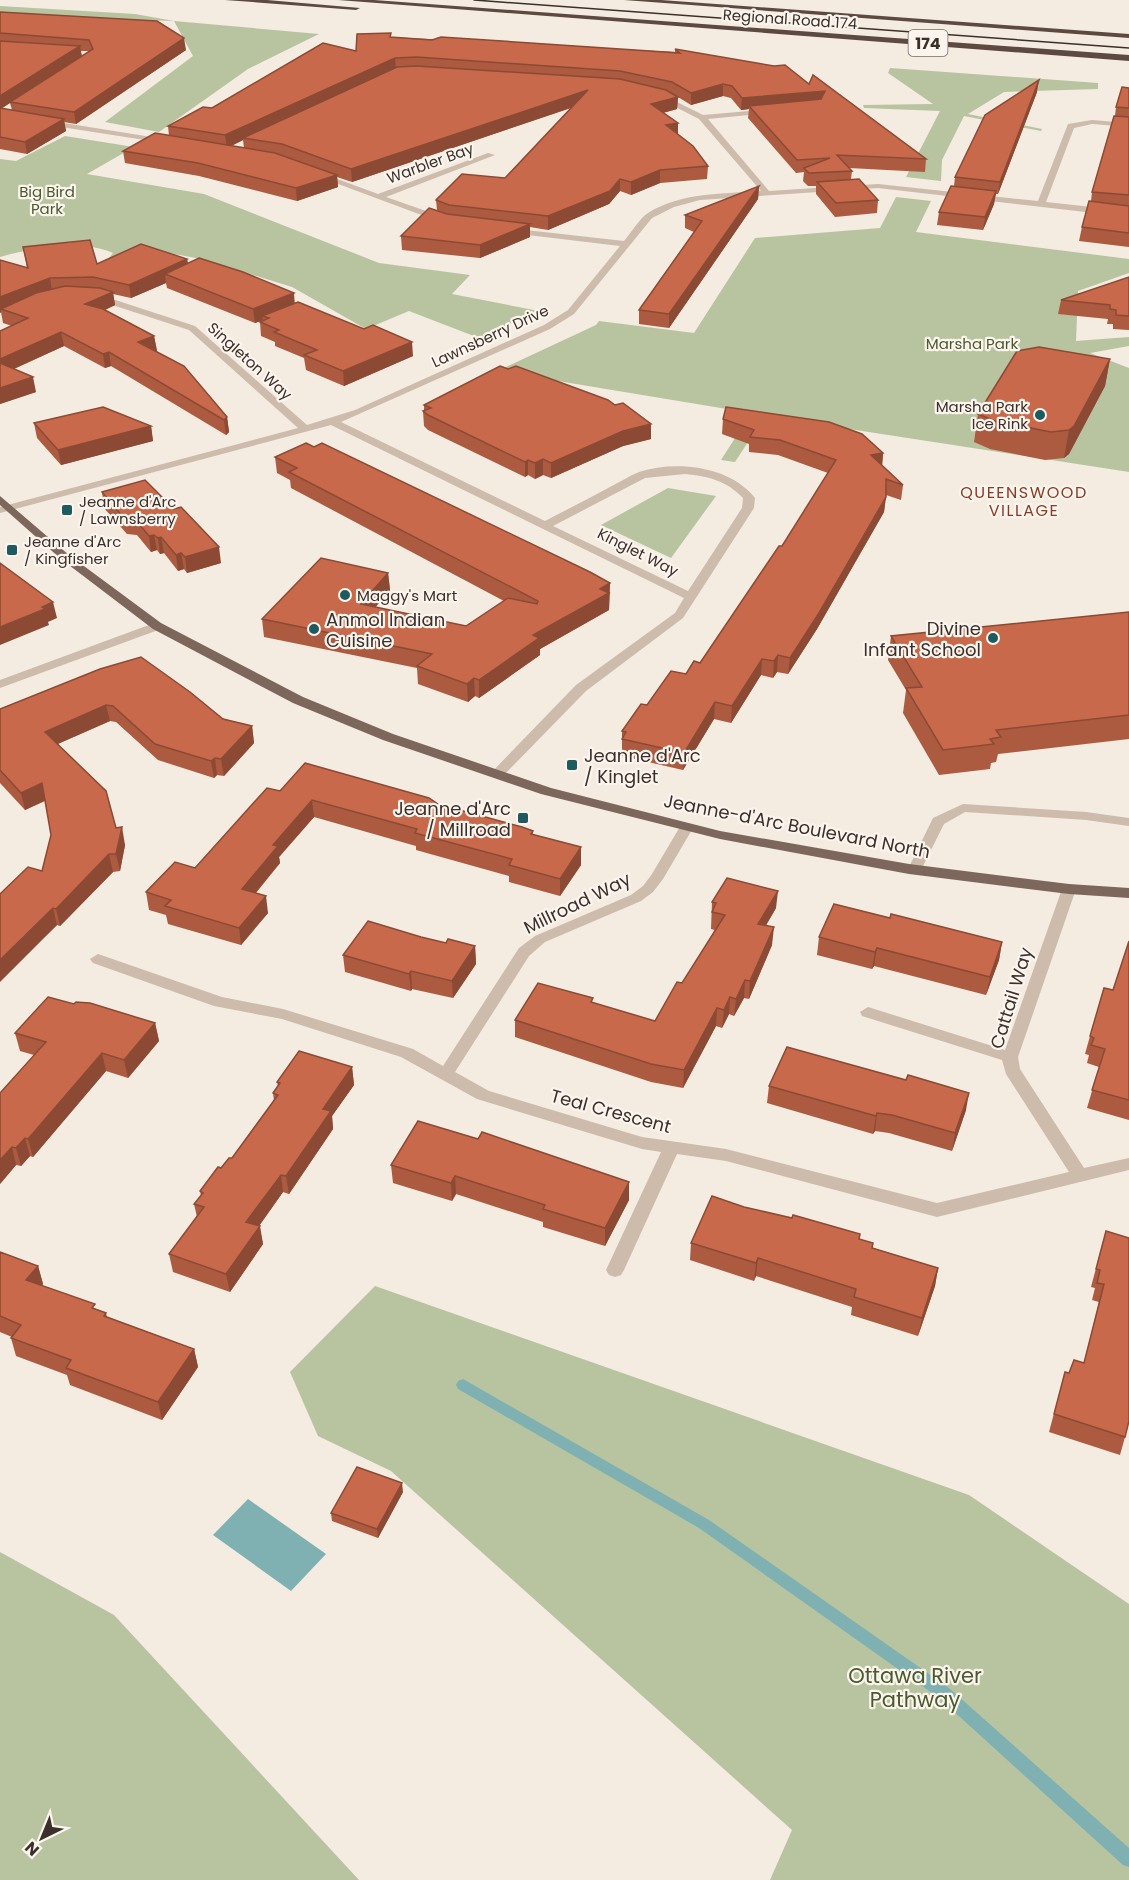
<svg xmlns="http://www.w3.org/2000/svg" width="1129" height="1880" font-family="Poppins,sans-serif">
  <rect width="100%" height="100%" fill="#f4ebe1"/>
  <!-- green -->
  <g fill="#b8c4a0">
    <polygon points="0,6 135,14 174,21 319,34 248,69 159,132 105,122 193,56 174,21 0,16"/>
    <polygon points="890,68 1098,83 1098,89 1004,92 968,114 1042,129 1041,131 964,116 942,160 941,181 906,177 940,111 864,108 863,105 933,104 888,73"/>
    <path d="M65,136L134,147L87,174L204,194L379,263L470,275L452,294L539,311L479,338L409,311L366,329L292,287L201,259L148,249L91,280L113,253C84,239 30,248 0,257V159L16,161Z"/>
    <polygon points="896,197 931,201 916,232 1129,259 1129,273 1078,291 1076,341 1129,337 1129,346 1090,353 1129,368 1129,472 765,416 735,462 721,460 751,413 497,371 596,325 599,321 694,333 755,238 880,228"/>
    <polygon points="668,488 716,496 671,558 601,525"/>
    <polygon points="375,1286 969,1495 1129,1604 1129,1880 770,1880 792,1830 391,1471 318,1436 290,1372"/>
    <polygon points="0,1552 114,1615 359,1880 0,1880"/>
  </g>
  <!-- water -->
  <polygon fill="#7fb0b2" points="248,1499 326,1554 291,1591 213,1535"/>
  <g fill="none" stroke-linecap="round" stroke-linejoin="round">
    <!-- stream -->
    <polygon fill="#7fb0b2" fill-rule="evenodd" points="463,1379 709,1520 949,1688 1129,1848 1129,1867 1123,1865 939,1698 699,1528 458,1389 456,1385 458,1381"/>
    <!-- minor -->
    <g fill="#cdbbac" fill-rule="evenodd">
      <path d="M659,93L703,115L772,109L769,113L708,119L769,191L878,184L1038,201L1068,124L1092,120L1129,123V127L1092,124L1074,128L1046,202L1129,211V217L878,188L700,200L674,207L652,218L574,314L550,329L341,422L545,521C566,510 588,499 610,487C620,482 629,476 639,472C676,460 730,466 755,498L754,508L683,618L586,691L502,777H492L490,774L576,685L675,613L684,598L331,425L0,513V507L298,428L189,330L94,299V295H100L195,326L307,425L355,410L544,325L568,310L620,246L511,233L508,232V228L624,241C631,233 639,219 648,213C681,192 724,194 761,191L699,119L656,97ZM685,474C708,476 727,481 743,498L742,508L688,591L553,526L645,478Z"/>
      <polygon points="45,120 164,139 168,141 164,143 42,124"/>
      <polygon points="488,153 495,155 386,197 446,218 447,220 443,223 314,175 321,173 378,194"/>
      <polygon points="157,622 161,623 161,629 0,688 0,680"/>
      <polygon points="963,804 1086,812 1129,818 1129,826 1086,820 965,812 944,824 920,872 910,872 908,869 933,818"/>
      <polygon points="686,824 693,828 663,879 653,892 641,901 545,942 529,956 455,1072 489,1091 642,1137 726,1149 937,1203 1069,1172 1006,1074 1002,1060 862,1016 860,1012 868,1007 1005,1050 1062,889 1069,884 1076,889 1018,1057 1020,1069 1084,1168 1129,1158 1129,1170 937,1217 726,1161 677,1154 624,1270 621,1275 615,1277 609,1275 606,1270 661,1152 642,1149 477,1099 401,1057 282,1019 214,1006 93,963 90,959 98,954 222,997 283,1009 413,1049 443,1066 519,948 535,936 631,895 643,886 652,874 681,825"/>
    </g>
    <!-- major -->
    <polygon fill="#7d675c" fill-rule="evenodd" points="0,496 69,555 161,623 303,697 393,734 551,788 720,831 909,864 1069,884 1129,888 1129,898 1069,894 909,874 720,839 541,794 383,740 293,703 153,629 61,559 0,505"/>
    <!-- highway -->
    <g fill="#5c4a42" fill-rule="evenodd">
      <polygon points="225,0 267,0 360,8 356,10"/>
      <polygon points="338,0 374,0 1129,55 1129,61"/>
      <polygon points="624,0 661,0 1129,34 1129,38"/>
    </g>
    <!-- tram -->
    <polyline stroke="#3b302b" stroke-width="1.5" points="474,0 1129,48"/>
  </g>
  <!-- wall -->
  <g fill="#ac5a40" fill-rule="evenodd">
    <path d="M0,12L186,50L76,124L64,122L66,131L27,154L0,149ZM81,51H90L82,57ZM10,103L12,110L1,109Z"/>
    <path d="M391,37L675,52V49L809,84L926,159L925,172L849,168L852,171L851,179L878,200L877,213L835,217L816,194V186H808L803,181L804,172L796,173L748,118L749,109L741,110L731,98L723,96L691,105L678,97L677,109L663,113L678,123V134L708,166L707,179L660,183L631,195L620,191L609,204L548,230L530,227V237L480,258L402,250L401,236L437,210L436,200L505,178L571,108L352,182L337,177L338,187L297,201L199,176L125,163L123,151L169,136L168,126ZM243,140L244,148L231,146Z"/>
    <polygon points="1129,88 1129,247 1079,241 1082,227 1091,201 1092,192 1115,116 1116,107"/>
    <polygon points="1037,92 998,194 996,194 994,204 983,230 937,225 939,212 954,186 955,177"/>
    <polygon points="759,186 758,199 669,328 639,324 639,310 694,232 685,228 685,215"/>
    <polygon points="23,247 97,264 187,259 188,263 295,303 413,356 344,386 306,370 304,358 275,346 275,342 261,336 260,322 263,321 263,320 255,323 167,288 166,283 131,298 113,294 115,305 105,310 154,336 157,351 156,351 227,417 229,432 226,435 111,366 105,368 64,346 14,369 36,392 0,404 12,326 3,323 1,312 0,313 0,260 27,268"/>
    <polygon points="1129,277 1129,330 1113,329 1113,324 1107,324 1108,319 1058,314 1061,300"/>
    <polygon points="1110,359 1105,386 1069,454 1064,458 1045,460 990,449 974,442 978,414"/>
    <polygon points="424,405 651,439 623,446 551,478 543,475 535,479 528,475 525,477 428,430 424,426 423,411 424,411"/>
    <polygon points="723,419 883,453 882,465 903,485 901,500 886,495 884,512 817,629 788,674 777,672 773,678 761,675 731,723 714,719 683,770 622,756 622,731 647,705 700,663 782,546 828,473 778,455 749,452 749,444 722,434"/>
    <polygon points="34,423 151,426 153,441 61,465 37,438"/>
    <polygon points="275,457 610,583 609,610 540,649 540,655 479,698 475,696 468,702 418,684 417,668 264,637 262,619 388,573 390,590 375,607 466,626 504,601 291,488 290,480 277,473"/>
    <polygon points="102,492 221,563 187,573 184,569 178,571 164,553 160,554 157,550 151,552 137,535 127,534 104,508"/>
    <polygon points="1129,612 1129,739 998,754 996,762 991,763 990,769 939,775 903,713 906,690 888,660 891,636"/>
    <polygon points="100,669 223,719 252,726 254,743 224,776 217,775 214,778 158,760 116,722 110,721 58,744 116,828 125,845 120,871 113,872 60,926 57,925 21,959 51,835 45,801 25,810 0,783 0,709"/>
    <polygon points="280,791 438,804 533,831 533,835 581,865 560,896 509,882 509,876 416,850 416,846 314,817 279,857 280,863 256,893 268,913 241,945 168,924 166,915 149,910 146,892 195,868"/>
    <polygon points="712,902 776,908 766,925 772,945 749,999 744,998 734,1016 729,1014 722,1028 716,1026 683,1088 651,1082 515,1037 515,1020 593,1003 655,1021 682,983 715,930 711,929"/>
    <polygon points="890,918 1002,942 999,960 986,995 874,966 872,969 817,955 819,937"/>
    <polygon points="421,937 446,943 475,946 476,964 453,998 412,989 411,991 345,972 343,955"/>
    <polygon points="1129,941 1129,1120 1087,1108 1099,1067 1087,1063 1089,1055 1085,1054 1090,1036 1113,990"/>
    <polygon points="74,1004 155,1023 159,1041 128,1078 106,1071 33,1157 30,1156 21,1166 16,1165 0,1184 34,1055 20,1051 15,1033"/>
    <polygon points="352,1067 354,1085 332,1116 333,1129 289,1194 283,1192 259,1226 263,1244 230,1292 173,1272 169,1254 197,1217 194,1204 201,1196 200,1191 232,1158 274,1101 273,1093 278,1087 277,1082"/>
    <polygon points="769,1086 966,1110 952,1151 889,1133 875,1131 873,1134 767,1103"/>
    <polygon points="391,1165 629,1182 629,1200 605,1246 543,1227 543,1222 456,1194 452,1201 393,1183"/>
    <polygon points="744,1207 873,1243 873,1248 938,1268 935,1286 918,1336 851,1315 852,1307 756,1276 754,1281 690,1260 691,1243"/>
    <polygon points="1106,1231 1125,1437 1120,1455 1049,1432 1065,1372 1069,1373 1084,1363 1099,1302 1092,1300 1095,1288 1091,1287"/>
    <polygon points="0,1252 38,1266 43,1284 41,1286 106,1313 107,1317 194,1349 198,1367 162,1420 70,1385 67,1375 16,1356 11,1338 12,1337 0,1332"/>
    <polygon points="403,1492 378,1538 332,1521 331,1513"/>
  </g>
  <!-- shaded-wall -->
  <g fill="#8c4a34">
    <polygon points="184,38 186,50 76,124 74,112"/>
    <polygon points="80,46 82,58 10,102 10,103 0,109 0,96"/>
    <polygon points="395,58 396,70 243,138 243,140 227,148 225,135"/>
    <polygon points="1039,80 1037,92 998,194 1000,182"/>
    <polygon points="723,84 723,96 691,105 691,93"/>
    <polygon points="588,90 588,102 352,182 351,169"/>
    <polygon points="825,91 824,103 749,106 749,109 741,110 742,98"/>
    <polygon points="678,97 677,109 651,116 651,104"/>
    <polygon points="64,119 66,131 27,154 25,142"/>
    <polygon points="678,123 678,136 666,125"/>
    <polygon points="660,170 660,183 631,195 631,182"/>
    <polygon points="337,175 338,187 297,201 296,188"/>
    <polygon points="620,179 620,191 609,204 548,230 548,216"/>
    <polygon points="759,186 758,199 669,328 669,314"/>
    <polygon points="996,191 994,204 983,230 985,217"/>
    <polygon points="530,224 530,237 480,258 480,245"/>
    <polygon points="187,259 189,273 165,274 166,283 131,298 129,285"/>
    <polygon points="50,278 52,291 1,309 1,312 0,313 0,297"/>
    <polygon points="113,292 115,305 88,318 85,304"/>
    <polygon points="294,293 295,307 262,316 263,320 255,323 253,309"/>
    <polygon points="61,332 64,346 0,375 0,359"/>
    <polygon points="154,336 157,351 141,356 138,342"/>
    <polygon points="412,342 413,356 344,386 343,371"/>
    <polygon points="109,352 111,366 105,368 103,354"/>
    <polygon points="1110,359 1105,386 1069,454 1064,458 1069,430"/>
    <polygon points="33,377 36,392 0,404 0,388"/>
    <polygon points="227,417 229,432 226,435 224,420"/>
    <polygon points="651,424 651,439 623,446 551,478 551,463 623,431"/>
    <polygon points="151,426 153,441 61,465 58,450"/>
    <polygon points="883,453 882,468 871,455"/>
    <polygon points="543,459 543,475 535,479 535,463"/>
    <polygon points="528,460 528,475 525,477 525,462"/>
    <polygon points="886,497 884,512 817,629 788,674 790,658"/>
    <polygon points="154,535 157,550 151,552 149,536"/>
    <polygon points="161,537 164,553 160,554 158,538"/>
    <polygon points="219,547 221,563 187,573 185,557"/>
    <polygon points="181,553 184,569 178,571 176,555"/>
    <polygon points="388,573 390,590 363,622 361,604"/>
    <polygon points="610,583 609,610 540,649 540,655 479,698 479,680 533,635 600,589"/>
    <polygon points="53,602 57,618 48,622 49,625 0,645 0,627 42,607"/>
    <polygon points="778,655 777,672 773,678 774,661"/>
    <polygon points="762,659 761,675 731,723 732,706"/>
    <polygon points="474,678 475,696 468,702 467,684"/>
    <polygon points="715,702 714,719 683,770 684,753"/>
    <polygon points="106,705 110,721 48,748 45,732"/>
    <polygon points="252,726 254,743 224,776 221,759"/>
    <polygon points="215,758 217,775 214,778 211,761"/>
    <polygon points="42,783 46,800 25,810 21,793"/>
    <polygon points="312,800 314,817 279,857 280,863 244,906 242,889 273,845"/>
    <polygon points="122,827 125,845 120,871 116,854"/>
    <polygon points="581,847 581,865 560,896 560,879"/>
    <polygon points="109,854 113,872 60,926 56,909"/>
    <polygon points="778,891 776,908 757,941 758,924"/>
    <polygon points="266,896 268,913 241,945 239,928"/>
    <polygon points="53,908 57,925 0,982 0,960"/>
    <polygon points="774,927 772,945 749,999 750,981"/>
    <polygon points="1002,942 999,960 986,995 990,977"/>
    <polygon points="475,946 476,964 453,998 452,981"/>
    <polygon points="877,948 874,966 872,969 875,952"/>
    <polygon points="411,971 412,989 411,991 409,974"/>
    <polygon points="745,980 744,998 734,1016 736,999"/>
    <polygon points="730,997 729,1014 722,1028 724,1010"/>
    <polygon points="717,1008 716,1026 683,1088 684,1070"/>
    <polygon points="155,1023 159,1041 128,1078 124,1060"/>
    <polygon points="102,1053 106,1071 33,1157 28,1139"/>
    <polygon points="352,1067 354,1085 332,1116 333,1129 289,1194 286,1176 323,1109"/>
    <polygon points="969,1093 966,1110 952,1151 955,1133"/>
    <polygon points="877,1113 875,1131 873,1134 876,1116"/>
    <polygon points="25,1138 30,1156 21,1166 16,1148"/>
    <polygon points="12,1147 16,1165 0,1184 0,1160"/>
    <polygon points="281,1175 283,1192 249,1240 246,1222"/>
    <polygon points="455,1176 456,1194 452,1201 451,1183"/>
    <polygon points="629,1182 629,1200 605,1246 605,1228"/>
    <polygon points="260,1226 263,1244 230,1292 226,1274"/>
    <polygon points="758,1258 756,1276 754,1281 756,1263"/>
    <polygon points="38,1266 43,1284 31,1298 26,1280"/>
    <polygon points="938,1268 935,1286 918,1336 922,1318"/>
    <polygon points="194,1349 198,1367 162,1420 158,1402"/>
    <polygon points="402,1483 403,1492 378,1538 377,1529"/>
  </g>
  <!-- building -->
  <g fill="#c8694b" stroke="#8c4a34" stroke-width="1.5">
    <polygon points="0,12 157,21 184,38 74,112 10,102 93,49 89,40 0,33"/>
    <polygon points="391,33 390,37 432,40 441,37 680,53 675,49 774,66 785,65 809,84 813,75 926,159 837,155 852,171 809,173 804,168 830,158 797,160 749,106 821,99 825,91 742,98 732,86 723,84 691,93 672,82 620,71 417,57 395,58 225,135 168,126 203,107 212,108 323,43 356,51 357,34"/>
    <polygon points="0,41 80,46 0,96"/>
    <polygon points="416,66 620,79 666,90 678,97 651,104 678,123 666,125 693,146 708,166 660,170 631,182 620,179 610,191 548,216 449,205 436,200 462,174 505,178 588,90 351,169 282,144 243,138 397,67"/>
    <polygon points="1039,80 1000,182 955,177 985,115"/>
    <polygon points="1122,87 1129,88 1129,108 1116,107"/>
    <polygon points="0,108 64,119 25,142 0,137"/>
    <polygon points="1114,116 1129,117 1129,195 1092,192"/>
    <polygon points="155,133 275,153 337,175 296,188 198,163 123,151"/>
    <polygon points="859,179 878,200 836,203 817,182"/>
    <polygon points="759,186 669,314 639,310 702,221 685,215"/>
    <polygon points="951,186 996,191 985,217 939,212"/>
    <polygon points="1089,201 1129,206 1129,233 1082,227"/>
    <polygon points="429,208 447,214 530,224 480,245 401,236"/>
    <polygon points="90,240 97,264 141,244 187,259 129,285 93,277 50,278 0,297 0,260 28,268 23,247"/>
    <polygon points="199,258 243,272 294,293 253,309 165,274"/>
    <polygon points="1129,277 1129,316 1116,315 1116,310 1110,309 1110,305 1061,300"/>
    <polygon points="65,286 100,288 113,292 85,304 103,309 154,336 138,342 184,366 227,417 224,420 109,352 103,354 61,332 0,359 0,331 28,318 1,309 36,293"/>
    <polygon points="298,302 364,329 373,325 412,342 343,371 304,355 317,350 274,332 279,330 260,322 269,318 262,316"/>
    <polygon points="1039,347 1110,359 1074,426 1069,430 1051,432 995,421 978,414 1017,351"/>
    <polygon points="0,363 33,377 0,388"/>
    <polygon points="500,366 508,369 516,366 608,400 615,405 623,403 651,424 623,431 551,463 543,459 535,463 528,460 525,462 428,415 423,411 431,408 424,405"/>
    <polygon points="103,407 151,426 58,450 34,423"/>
    <polygon points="726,407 829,422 862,434 883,453 871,455 903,485 886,479 886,497 819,613 790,658 778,655 774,661 762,659 732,706 715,702 684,753 622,739 626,732 622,731 641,704 647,705 671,671 686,674 694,661 700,663 779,546 782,546 836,460 780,440 750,437 754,430 723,419"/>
    <polygon points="306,443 314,447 322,443 590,572 610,583 600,589 609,593 533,635 539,638 479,680 474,678 467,684 417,666 432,654 262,619 321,558 388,573 361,604 466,626 508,598 537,604 538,601 289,472 297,468 275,457"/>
    <polygon points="145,480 174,509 181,507 219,547 185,557 181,553 176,555 161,537 158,538 154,535 149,536 135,519 124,518 102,492"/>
    <polygon points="0,563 53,602 42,607 45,609 0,627"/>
    <polygon points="1129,612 1129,715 996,730 1001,737 990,739 994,744 943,750 906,688 922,687 891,636"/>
    <polygon points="141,657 190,692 223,719 252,726 221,759 215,758 211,761 155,744 113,706 106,705 45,732 106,791 116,828 122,827 116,854 109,854 56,909 53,908 0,960 0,894 28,867 42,871 51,835 42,783 21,793 0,770 0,709 100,669"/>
    <polygon points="305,763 429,798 438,804 522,827 533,831 531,834 581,847 560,879 509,865 512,859 415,833 417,829 312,800 273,845 278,846 242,889 266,896 239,928 165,906 171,900 146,892 175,862 195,868 267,788 280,791"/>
    <polygon points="727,878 778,891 758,924 774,927 750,981 745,980 736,999 730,997 724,1010 717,1008 684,1070 651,1064 515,1020 538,983 593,998 591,1002 655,1021 677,982 682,983 725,915 712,912 716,903 712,902"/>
    <polygon points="834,904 890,918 891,914 1002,942 990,977 877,948 875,952 819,937"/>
    <polygon points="368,921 421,937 446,943 448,939 475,946 452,981 411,971 409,974 343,955"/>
    <polygon points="1129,941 1129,1100 1092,1090 1105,1049 1091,1045 1094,1038 1090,1036 1104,988 1113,990"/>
    <polygon points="48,997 74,1004 76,1002 90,1003 155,1023 124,1060 102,1053 28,1139 25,1138 16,1148 12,1147 0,1160 0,1093 46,1042 15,1033"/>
    <polygon points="787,1047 906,1080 908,1075 969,1093 955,1133 892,1115 877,1113 876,1116 769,1086"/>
    <polygon points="299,1051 352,1067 323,1109 331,1111 286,1176 281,1175 246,1222 260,1226 226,1274 169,1254 204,1207 194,1204 203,1193 200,1191 218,1167 221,1168 229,1158 232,1158 278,1095 273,1093 280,1083 277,1082"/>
    <polygon points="418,1121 478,1139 482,1132 629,1182 605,1228 543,1209 545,1205 455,1176 451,1183 391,1165"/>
    <polygon points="712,1196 744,1207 792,1218 793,1215 860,1234 859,1239 873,1243 872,1248 938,1268 922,1318 854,1297 856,1289 758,1258 756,1263 691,1243"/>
    <polygon points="1106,1231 1129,1238 1129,1421 1125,1437 1054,1414 1065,1372 1069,1373 1074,1360 1084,1363 1104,1284 1097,1283 1100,1270 1096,1269"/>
    <polygon points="0,1252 38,1266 26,1280 95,1304 92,1308 106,1313 104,1316 194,1349 158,1402 66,1368 71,1360 11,1338 21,1325 0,1316"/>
    <polygon points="357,1467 402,1483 377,1529 331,1513"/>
  </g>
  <!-- markers -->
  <g fill="#1f5a5e" stroke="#fbf5ee" stroke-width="2">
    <circle cx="1040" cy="415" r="6"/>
    <rect x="61" y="504" width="12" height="12" rx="3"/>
    <rect x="6" y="544" width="12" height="12" rx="3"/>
    <circle cx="345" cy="595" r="6"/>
    <circle cx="314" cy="629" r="6"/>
    <circle cx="993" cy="638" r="6"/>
    <rect x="566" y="759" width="12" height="12" rx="3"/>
    <rect x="517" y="812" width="12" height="12" rx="3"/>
  </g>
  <g text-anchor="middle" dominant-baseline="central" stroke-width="4.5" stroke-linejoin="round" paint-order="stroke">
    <!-- far-street labels -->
    <g font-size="15" fill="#3b302b" stroke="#fbf5ee">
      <text transform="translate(790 19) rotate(4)">Regional Road 174</text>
      <text transform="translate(430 163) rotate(-20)">Warbler Bay</text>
      <text transform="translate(490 336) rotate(-25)">Lawnsberry Drive</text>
      <text transform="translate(250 361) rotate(42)">Singleton Way</text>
      <text transform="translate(638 552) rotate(27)">Kinglet Way</text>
    </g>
    <!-- far-park labels -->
    <g font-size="15" fill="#4a5a2e" stroke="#fbf5ee">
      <text x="47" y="191">Big Bird<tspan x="47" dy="17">Park</tspan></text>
      <text x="972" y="343">Marsha Park</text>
    </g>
    <!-- far-poi labels -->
    <g font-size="15" fill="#3b302b" stroke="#fbf5ee" text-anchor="start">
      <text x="1028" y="406" text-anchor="end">Marsha Park<tspan x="1028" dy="17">Ice Rink</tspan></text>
      <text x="79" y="501">Jeanne d'Arc<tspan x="79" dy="17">/ Lawnsberry</tspan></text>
      <text x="24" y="541">Jeanne d'Arc<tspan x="24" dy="17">/ Kingfisher</tspan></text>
      <text x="357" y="595">Maggy's Mart</text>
    </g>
    <!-- shield labels -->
    <rect fill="#fbf5ee" stroke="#756b66" stroke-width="1.5" x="908.5" y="30" width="39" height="26" rx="4.5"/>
    <g font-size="16" font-weight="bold" fill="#3b302b">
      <text x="928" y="43">174</text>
    </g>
    <!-- far-neighbourhood labels -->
    <g font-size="16" letter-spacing="1.5" fill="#8c3b22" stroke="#fbf5ee">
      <text x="1024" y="492">QUEENSWOOD<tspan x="1024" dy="18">VILLAGE</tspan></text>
    </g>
    <!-- poi labels -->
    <g font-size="18" fill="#3b302b" stroke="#fbf5ee" text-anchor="start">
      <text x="326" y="619">Anmol Indian<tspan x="326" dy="21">Cuisine</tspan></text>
      <text x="981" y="628" text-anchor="end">Divine<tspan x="981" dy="21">Infant School</tspan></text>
      <text x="584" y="755">Jeanne d'Arc<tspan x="584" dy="21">/ Kinglet</tspan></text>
      <text x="511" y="808" text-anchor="end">Jeanne d'Arc<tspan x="511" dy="21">/ Millroad</tspan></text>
    </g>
    <!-- street labels -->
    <g font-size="18" fill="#3b302b" stroke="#fbf5ee">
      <text transform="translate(797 826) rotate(11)">Jeanne-d'Arc Boulevard North</text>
      <text transform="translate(577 903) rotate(-26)">Millroad Way</text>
      <text transform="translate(1011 998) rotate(-73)">Cattail Way</text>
      <text transform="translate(611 1111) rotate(15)">Teal Crescent</text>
    </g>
    <!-- near-park labels -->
    <g font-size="21" fill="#4a5a2e" stroke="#fbf5ee">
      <text x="915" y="1675">Ottawa River<tspan x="915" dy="24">Pathway</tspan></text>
    </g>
  </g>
  <!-- north arrow -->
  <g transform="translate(42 1838) rotate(223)" stroke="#fbf5ee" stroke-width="4.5" paint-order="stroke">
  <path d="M0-4.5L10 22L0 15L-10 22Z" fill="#3b302b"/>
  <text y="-9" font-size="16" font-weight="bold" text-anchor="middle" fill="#3b302b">N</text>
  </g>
</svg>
